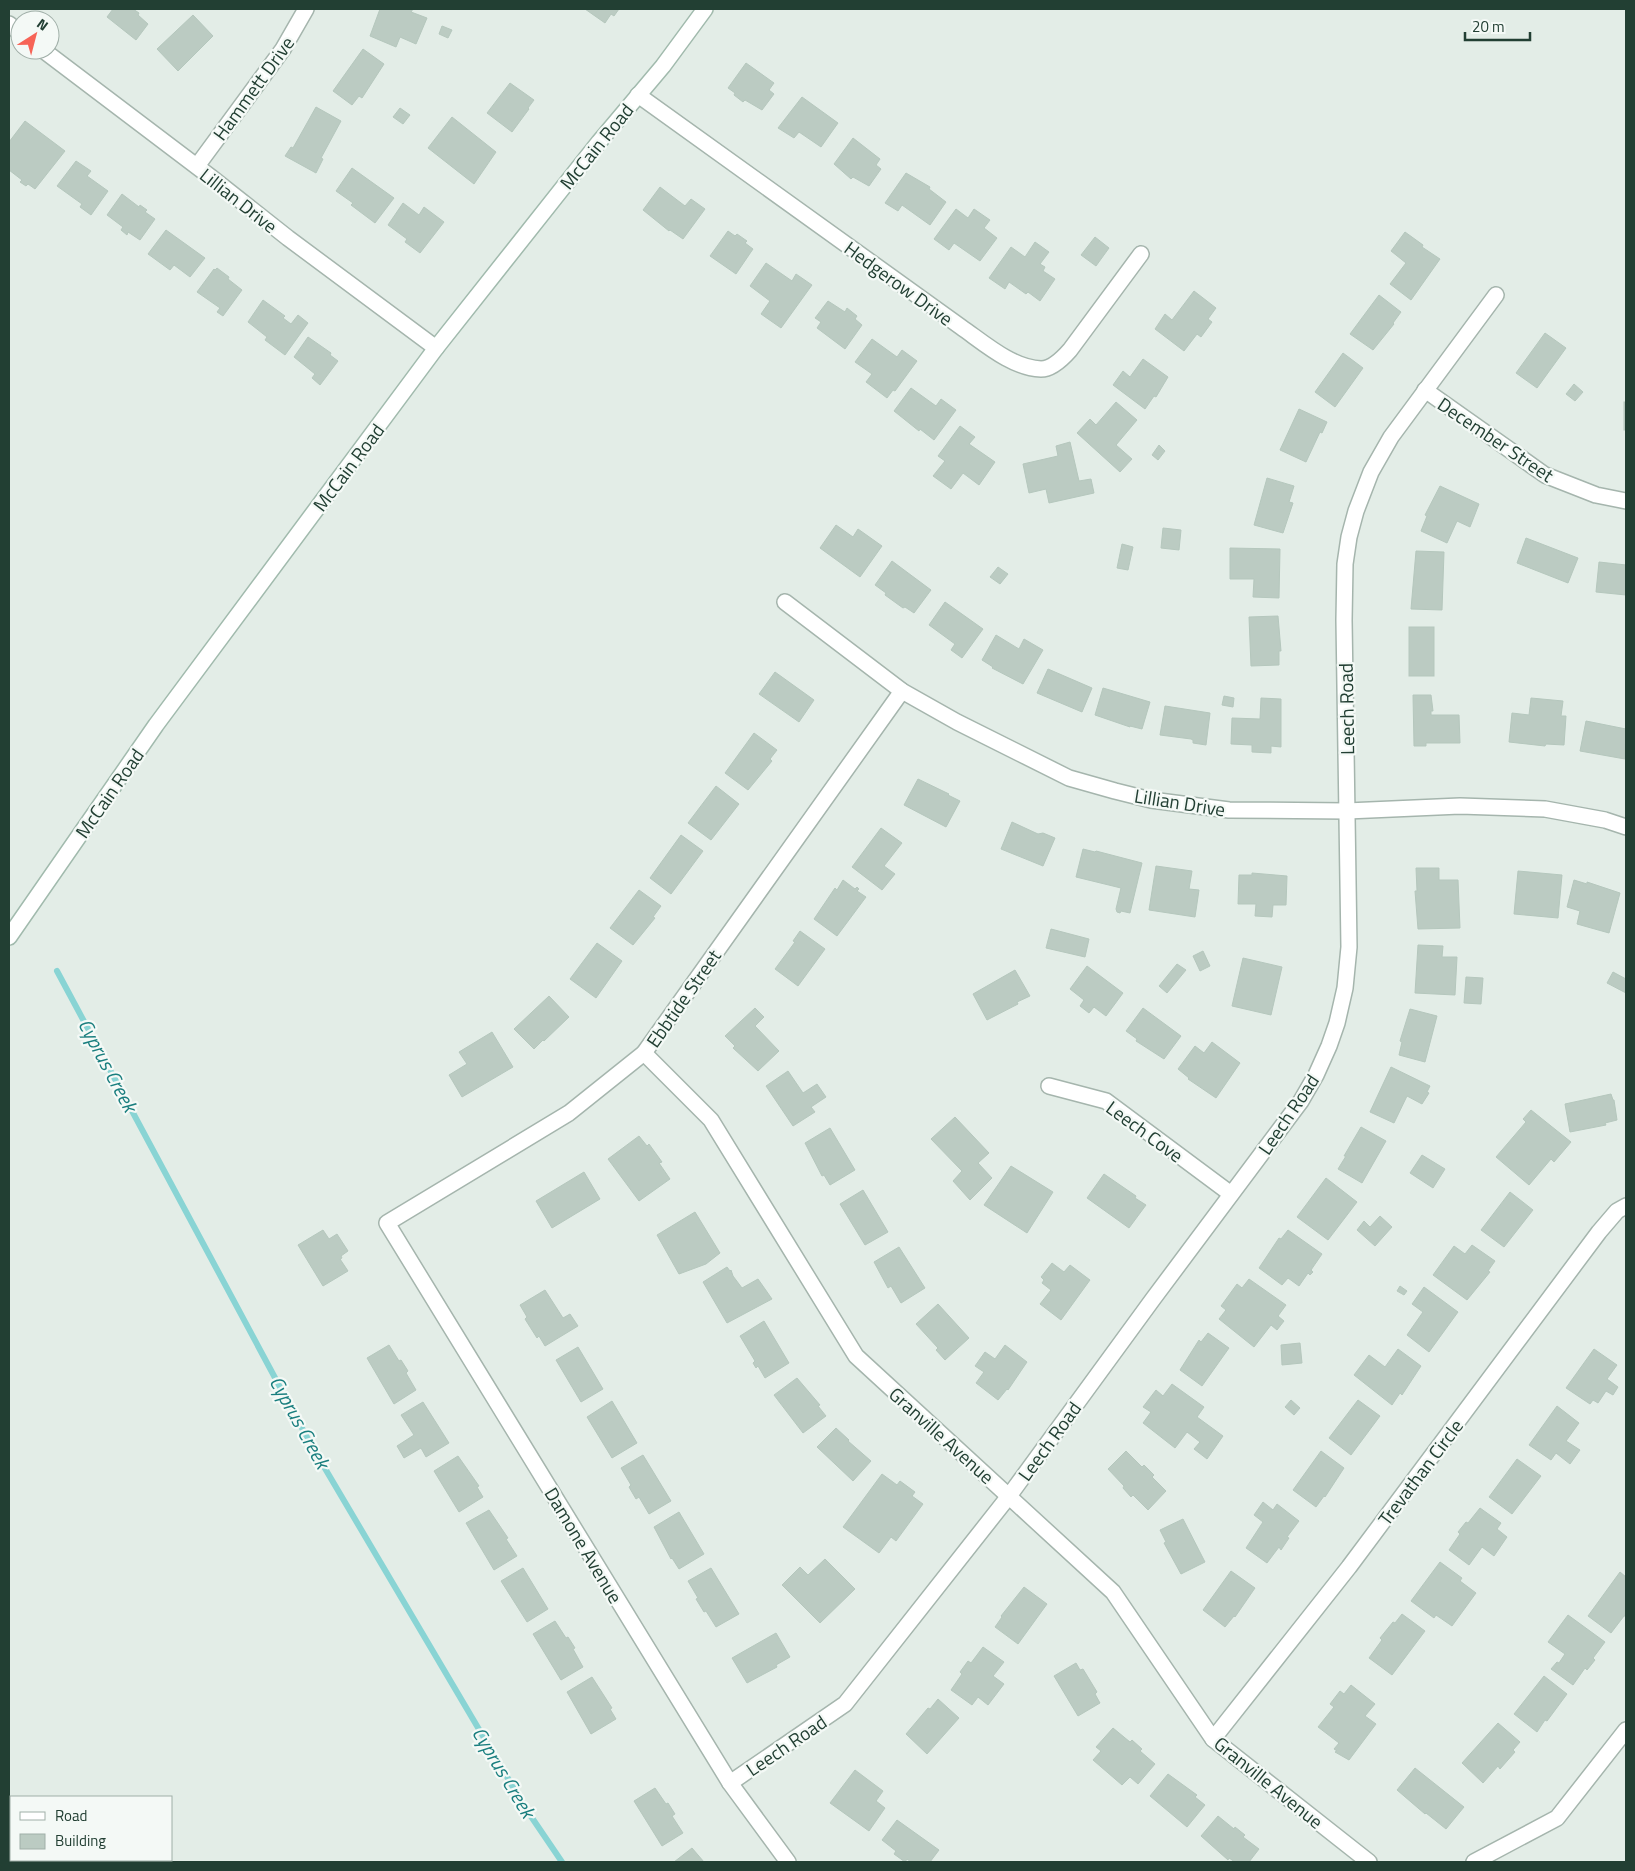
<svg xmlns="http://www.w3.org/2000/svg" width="1635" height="1871" font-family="'Titillium Web',sans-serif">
  <rect width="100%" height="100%" fill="#e3ede7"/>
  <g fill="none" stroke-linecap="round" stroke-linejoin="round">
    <!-- stream -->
    <polyline stroke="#89d4d4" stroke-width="6" points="57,971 310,1443 526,1809 562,1862"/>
  </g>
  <!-- building -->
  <g fill="#bbcbc2" stroke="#b5c7bd">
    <polygon points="113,9 133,9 139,13 138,15 148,24 136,40 107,17"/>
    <polygon points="380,9 413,9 411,12 427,18 416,44 400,37 396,47 370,36"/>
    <polygon points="585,9 619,9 614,16 611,14 605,23"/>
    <polygon points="193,15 213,36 178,71 157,49"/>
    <polygon points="442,26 452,30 448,38 439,34"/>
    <polygon points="363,49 384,64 362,98 359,96 352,105 333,91"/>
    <polygon points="746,63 774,83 769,90 774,94 762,110 745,100 743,102 734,95 735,93 728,88"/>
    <polygon points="510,83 534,100 528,108 529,109 512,132 487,113"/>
    <polygon points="802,97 838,123 821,147 799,132 794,138 778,128"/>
    <polygon points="316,107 341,121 321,158 323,159 316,173 285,156 291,147 293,148"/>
    <polygon points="400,108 410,115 403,124 393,117"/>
    <polygon points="452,117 496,152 474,184 428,148"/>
    <polygon points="25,121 65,151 35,189 28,184 26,186 20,182 22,180 9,170 9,142"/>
    <polygon points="853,138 880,159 876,165 881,169 869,186 853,177 851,179 834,164"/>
    <polygon points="76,161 91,171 87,176 108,191 91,215 80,207 82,204 57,186"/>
    <polygon points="352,168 394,198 375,223 351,205 353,203 336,191"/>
    <polygon points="906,173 930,187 929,189 946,202 930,225 902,205 898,211 885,203"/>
    <polygon points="660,187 685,206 691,199 705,209 683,239 670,230 669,231 643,210"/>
    <polygon points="122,194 139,207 140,205 147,210 145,212 155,219 140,240 128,232 127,235 121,230 123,227 107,215"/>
    <polygon points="403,203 419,215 424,207 444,222 420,253 405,242 407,239 388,225"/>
    <polygon points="956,209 968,218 974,209 990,220 984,228 997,238 980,261 954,243 949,250 934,239"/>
    <polygon points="166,230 205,258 190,277 174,265 170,270 148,254"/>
    <polygon points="728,231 735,236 737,234 747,241 745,243 753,249 736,274 710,256"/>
    <polygon points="1405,232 1423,245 1422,247 1440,259 1411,300 1390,284 1406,263 1391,251"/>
    <polygon points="1095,237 1109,248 1096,266 1081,255"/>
    <polygon points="1035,242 1049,252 1040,264 1045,267 1043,271 1055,279 1040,301 1028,292 1026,294 1009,282 1005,289 989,278 1011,247 1025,257"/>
    <polygon points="766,263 792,281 796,274 812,285 781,328 761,314 770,301 750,286"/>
    <polygon points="217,268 229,277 228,279 242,290 223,316 217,312 220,308 197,292 214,269 215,270"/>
    <polygon points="1194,291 1216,308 1208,319 1212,322 1201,337 1197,334 1184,351 1155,329 1165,314 1172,320"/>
    <polygon points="1379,295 1401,312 1393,323 1394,324 1373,350 1350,334"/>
    <polygon points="263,300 285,316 283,318 291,324 298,315 308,323 285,355 265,340 267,337 248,322"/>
    <polygon points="828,301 845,312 847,308 857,316 855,319 862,325 845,349 817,328 821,322 815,318"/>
    <polygon points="1545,333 1566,348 1537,388 1516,373"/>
    <polygon points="308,337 331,353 330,355 338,361 320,385 312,378 315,374 294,357"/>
    <polygon points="872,339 897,357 902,350 917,361 895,391 893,390 887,398 866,382 872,374 855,362"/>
    <polygon points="1343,353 1363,368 1335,407 1315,392"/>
    <polygon points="1143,359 1168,377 1156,397 1154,396 1145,409 1113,385 1123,371 1130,377"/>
    <polygon points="1574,384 1583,392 1575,401 1566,394"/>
    <polygon points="911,388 936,406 941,399 956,410 934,440 920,429 919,431 894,411"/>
    <polygon points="1116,402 1137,420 1116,445 1132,459 1120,472 1077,433 1090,419 1096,425"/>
    <rect x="1624" y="402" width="2" height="28"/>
    <polygon points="1299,409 1327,422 1322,433 1320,432 1306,462 1280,450"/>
    <polygon points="960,426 975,437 969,444 995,462 979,485 963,473 951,489 933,476 945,461 938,456"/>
    <polygon points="1070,442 1079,481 1091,479 1094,493 1049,503 1046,489 1029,493 1023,464 1058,456 1056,446"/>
    <polygon points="1159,445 1165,451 1158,460 1152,455"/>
    <polygon points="1267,478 1294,486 1289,502 1293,503 1283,533 1254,525"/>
    <polygon points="1440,486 1479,504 1470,527 1457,521 1447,543 1421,531 1427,516 1425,515"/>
    <polygon points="836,525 853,537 858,529 882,546 860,577 820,548"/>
    <polygon points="1163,528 1181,530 1179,550 1161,548"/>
    <polygon points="1526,538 1578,558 1568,583 1517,563"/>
    <polygon points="1122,544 1133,547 1128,570 1117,568"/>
    <polygon points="1230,548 1280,549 1279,598 1253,597 1254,579 1230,579"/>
    <polygon points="1416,551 1444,552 1442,610 1411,609"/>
    <polygon points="892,561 931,590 914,613 905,607 903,608 885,595 886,593 875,585"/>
    <polygon points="1599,562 1626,565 1626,595 1596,592"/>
    <polygon points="998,567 1008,574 1000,584 990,577"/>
    <polygon points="945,602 983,629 962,658 951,650 955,644 929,625"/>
    <polygon points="1278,616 1281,651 1279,651 1279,665 1251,666 1249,617"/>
    <rect x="1409" y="627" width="25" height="49"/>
    <polygon points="996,635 1019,649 1024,639 1043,650 1023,684 992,668 993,667 982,660"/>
    <polygon points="1048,669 1092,688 1082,712 1037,693"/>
    <polygon points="775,672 814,700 799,722 759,694"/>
    <polygon points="1103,688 1150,702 1142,729 1130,726 1130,727 1095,715"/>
    <polygon points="1413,695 1431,695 1433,711 1431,711 1431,715 1459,715 1460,743 1426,743 1426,746 1414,746"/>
    <polygon points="1224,696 1234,698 1233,707 1222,705"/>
    <polygon points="1261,698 1281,699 1281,747 1271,746 1271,753 1252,752 1252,745 1231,744 1232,718 1260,719"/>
    <polygon points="1531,698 1563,701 1561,716 1566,716 1564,745 1546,744 1545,746 1509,742 1512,713 1529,715"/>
    <polygon points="1165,706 1210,713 1206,745 1193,743 1193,740 1191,739 1160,735"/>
    <polygon points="1586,721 1626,729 1625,759 1580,751"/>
    <polygon points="754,733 777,750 770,759 772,761 748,790 725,773"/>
    <polygon points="918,779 949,794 948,795 960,801 946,827 904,805"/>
    <polygon points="716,786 739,804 711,840 688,823"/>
    <polygon points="1012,822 1038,834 1043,833 1055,838 1043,866 1001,849"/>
    <polygon points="881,828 902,843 884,866 895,874 882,890 852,867"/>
    <polygon points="681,835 703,851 671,894 650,878"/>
    <polygon points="1083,849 1095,852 1096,851 1142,863 1130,913 1121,911 1120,913 1117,912 1116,909 1121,888 1076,877"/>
    <polygon points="1156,866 1192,871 1189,889 1199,890 1195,917 1149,910"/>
    <polygon points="1416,868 1439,868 1439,880 1458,880 1460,928 1418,929 1415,891 1417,891"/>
    <polygon points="1518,871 1562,875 1558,918 1514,914"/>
    <polygon points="1252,873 1287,876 1286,905 1273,905 1272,917 1255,916 1256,904 1238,904 1239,875 1252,875"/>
    <polygon points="843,880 855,889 857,887 859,889 857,891 866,897 837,936 814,919 835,888 837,890"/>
    <polygon points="1574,880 1587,884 1587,882 1620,893 1609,933 1577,924 1580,911 1567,907"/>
    <polygon points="639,890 661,906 653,917 655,918 633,945 610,928"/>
    <polygon points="1051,929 1089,939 1085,957 1046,948"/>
    <polygon points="800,931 825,949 798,986 775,969 795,942 793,941"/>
    <polygon points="597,943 622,961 596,998 570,979"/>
    <polygon points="1418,945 1443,946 1442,957 1457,957 1455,995 1415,993"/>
    <polygon points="1203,951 1210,966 1200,971 1193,956"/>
    <polygon points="1243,958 1282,967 1271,1015 1232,1006"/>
    <polygon points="1177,964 1186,970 1167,993 1159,986"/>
    <polygon points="1087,966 1123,993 1106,1016 1094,1007 1089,1013 1080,1006 1084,1000 1070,989"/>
    <polygon points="1015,970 1030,996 1017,1002 1018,1004 987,1020 973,994"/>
    <polygon points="1613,972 1626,979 1626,993 1607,983"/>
    <polygon points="1466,977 1483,978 1481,1004 1464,1003"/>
    <polygon points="549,996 569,1017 544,1041 543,1040 534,1049 514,1029"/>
    <polygon points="755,1008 764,1017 755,1026 779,1051 758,1071 733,1048 735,1046 725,1036"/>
    <polygon points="1143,1008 1181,1036 1164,1059 1136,1041 1137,1039 1126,1031"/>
    <polygon points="1410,1009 1437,1016 1425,1062 1399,1055 1402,1042 1400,1041"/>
    <polygon points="492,1032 513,1067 462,1097 449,1075 467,1064 459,1052"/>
    <polygon points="1212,1042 1240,1063 1216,1098 1188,1079 1189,1078 1178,1069 1195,1046 1204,1053"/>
    <polygon points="1391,1067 1430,1086 1427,1092 1429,1093 1422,1104 1407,1096 1394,1123 1370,1112"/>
    <polygon points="788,1071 803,1093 817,1084 826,1097 811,1107 815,1112 793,1126 766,1086"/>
    <polygon points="1611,1094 1613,1100 1614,1100 1617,1120 1605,1123 1606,1125 1570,1132 1565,1104"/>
    <polygon points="1531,1110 1571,1142 1554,1162 1551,1159 1529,1185 1496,1157 1526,1122 1523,1119"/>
    <polygon points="955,1117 989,1153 978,1163 992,1178 970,1200 953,1181 962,1171 931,1139"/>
    <polygon points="1361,1127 1386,1141 1362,1183 1338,1169 1346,1156 1344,1156"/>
    <polygon points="830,1128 855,1170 830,1185 824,1175 822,1176 805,1143"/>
    <polygon points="639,1136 647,1146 649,1144 662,1162 659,1163 670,1179 639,1201 608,1159"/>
    <polygon points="1422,1155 1445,1169 1433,1188 1410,1173"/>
    <polygon points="1011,1166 1053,1192 1027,1233 984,1205"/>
    <polygon points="584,1172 600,1199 552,1228 536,1201"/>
    <polygon points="1104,1174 1136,1196 1135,1198 1146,1205 1129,1228 1087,1198"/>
    <polygon points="1326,1178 1357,1202 1328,1240 1297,1217"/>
    <polygon points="863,1190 888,1232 865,1245 840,1204"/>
    <polygon points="1510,1192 1533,1210 1504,1247 1481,1230"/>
    <polygon points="695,1212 720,1253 706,1264 679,1274 657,1235"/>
    <polygon points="1380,1216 1392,1227 1375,1246 1357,1230 1364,1221 1370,1227"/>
    <polygon points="323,1230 329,1239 337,1234 348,1251 341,1256 342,1258 340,1259 348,1271 323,1286 298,1245"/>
    <polygon points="1288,1230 1322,1254 1311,1270 1313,1272 1310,1275 1308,1273 1299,1286 1288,1278 1282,1285 1259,1268 1279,1238 1281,1239"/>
    <polygon points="1472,1245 1495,1261 1488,1271 1490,1272 1467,1300 1433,1275 1454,1246 1465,1254"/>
    <polygon points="899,1247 925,1288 901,1303 891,1286 888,1288 874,1262"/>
    <polygon points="1052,1263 1064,1272 1070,1265 1090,1280 1061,1320 1040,1304 1051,1290 1042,1283 1044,1280 1041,1277"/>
    <polygon points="727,1267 730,1271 731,1270 733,1276 742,1288 758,1279 772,1299 727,1323 703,1282"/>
    <polygon points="1249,1279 1286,1305 1278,1316 1284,1321 1277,1330 1271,1325 1254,1347 1219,1319 1226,1310 1221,1306 1237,1284 1242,1288"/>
    <polygon points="1400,1286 1407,1291 1404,1295 1397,1291"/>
    <polygon points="1424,1287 1458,1312 1429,1352 1407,1335 1423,1312 1412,1304"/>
    <polygon points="545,1290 563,1318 570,1314 578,1326 545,1346 539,1336 537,1338 525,1319 527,1317 520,1305"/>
    <polygon points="938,1304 969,1338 945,1360 936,1350 938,1348 916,1324"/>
    <polygon points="764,1321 789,1363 765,1378 758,1366 756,1368 753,1363 755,1361 740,1336"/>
    <polygon points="1208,1333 1229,1348 1202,1386 1180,1370 1199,1340 1201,1342"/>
    <polygon points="1300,1343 1302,1363 1282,1365 1281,1345"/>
    <polygon points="389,1345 399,1361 401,1360 408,1371 406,1373 416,1390 394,1404 367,1358"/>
    <polygon points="1005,1345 1027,1362 1008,1390 1007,1389 998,1400 976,1383 984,1372 975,1366 985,1352 995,1359"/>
    <polygon points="578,1347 603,1389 581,1402 556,1360"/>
    <polygon points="1398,1349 1421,1366 1402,1395 1400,1393 1392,1405 1354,1375 1369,1355 1385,1367"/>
    <polygon points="1594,1349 1617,1365 1607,1379 1618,1387 1613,1395 1606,1391 1598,1403 1593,1400 1590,1404 1566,1388"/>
    <polygon points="797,1378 820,1405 818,1406 826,1416 803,1433 774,1395"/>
    <polygon points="1172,1384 1204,1407 1197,1417 1223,1436 1207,1459 1194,1449 1200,1442 1187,1432 1175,1448 1143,1423 1151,1412 1143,1407 1156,1390 1163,1396"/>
    <polygon points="1291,1400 1300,1408 1294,1415 1285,1407"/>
    <polygon points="1358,1400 1380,1416 1351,1455 1329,1438"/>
    <polygon points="612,1401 637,1443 612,1458 587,1417"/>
    <polygon points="423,1402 449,1443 426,1457 421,1448 404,1458 397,1446 414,1435 401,1415"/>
    <polygon points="1557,1406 1579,1423 1566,1441 1580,1450 1570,1464 1556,1453 1551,1460 1529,1445"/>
    <polygon points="836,1428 849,1440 848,1441 871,1461 853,1481 817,1447"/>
    <polygon points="1126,1451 1142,1467 1144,1465 1154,1475 1152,1477 1166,1491 1148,1510 1133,1495 1131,1497 1123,1488 1124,1486 1108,1469"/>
    <polygon points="1321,1451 1344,1468 1325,1497 1324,1496 1316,1507 1293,1490"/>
    <polygon points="643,1455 671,1501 649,1514 639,1497 636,1499 629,1487 631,1485 621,1468"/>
    <polygon points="458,1456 479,1486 477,1487 483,1497 459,1512 434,1471"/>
    <polygon points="1517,1459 1541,1476 1512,1514 1489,1497"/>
    <polygon points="882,1474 897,1485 900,1481 915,1492 912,1496 923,1504 896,1541 891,1537 879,1553 843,1527"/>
    <polygon points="1263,1502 1273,1510 1277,1504 1299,1521 1287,1537 1289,1538 1281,1550 1279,1547 1267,1563 1246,1548 1263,1522 1254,1515"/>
    <polygon points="1480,1508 1501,1523 1497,1529 1507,1537 1494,1556 1482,1547 1469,1565 1449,1550 1460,1534 1458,1532 1466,1522 1468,1523"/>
    <polygon points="489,1510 508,1538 506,1539 517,1556 494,1570 466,1523"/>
    <polygon points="679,1512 704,1554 679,1569 672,1558 671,1559 654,1527"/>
    <polygon points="1183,1519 1205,1562 1181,1574 1164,1543 1166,1542 1160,1530"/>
    <polygon points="825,1559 855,1589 820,1623 782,1585 800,1567 808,1575"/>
    <polygon points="1440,1562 1462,1578 1460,1581 1476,1593 1452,1626 1436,1615 1434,1618 1411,1601"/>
    <polygon points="523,1568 548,1609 527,1622 501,1581"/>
    <polygon points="711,1568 739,1614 716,1627 706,1611 704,1612 696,1599 698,1598 688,1581"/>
    <polygon points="1231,1571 1255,1588 1235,1617 1234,1616 1225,1627 1203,1610"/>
    <polygon points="1620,1572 1626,1577 1626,1616 1624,1616 1611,1633 1588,1616"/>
    <polygon points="1024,1587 1047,1604 1018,1644 995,1627 1002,1617 1001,1616"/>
    <polygon points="1402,1614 1425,1631 1392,1675 1369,1658 1382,1640 1380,1638 1393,1622 1395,1623"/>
    <polygon points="1568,1615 1605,1642 1593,1658 1595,1660 1587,1670 1585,1668 1573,1685 1551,1669 1557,1662 1559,1663 1565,1654 1548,1642"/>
    <polygon points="555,1621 566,1638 568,1637 575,1648 573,1649 583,1667 561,1680 533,1634"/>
    <polygon points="776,1633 790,1657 776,1665 777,1667 747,1683 732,1658"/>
    <polygon points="983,1647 1004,1662 993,1676 1004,1684 988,1705 978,1697 972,1705 951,1690 962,1674 960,1672 968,1661 971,1663"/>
    <polygon points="1076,1663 1080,1670 1083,1669 1097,1692 1095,1694 1100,1703 1078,1716 1054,1676"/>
    <polygon points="1544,1676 1567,1694 1547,1721 1545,1720 1537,1732 1514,1714"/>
    <polygon points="592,1677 612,1708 610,1709 616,1719 591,1734 567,1692"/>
    <polygon points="1351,1685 1375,1704 1365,1716 1376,1724 1349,1760 1335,1752 1337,1751 1334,1749 1339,1743 1318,1727 1334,1707 1330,1704 1340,1691 1344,1694"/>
    <polygon points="938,1699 959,1718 927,1754 906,1734 928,1708 930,1709"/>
    <polygon points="1498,1723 1520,1742 1513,1750 1515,1752 1500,1769 1498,1766 1483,1783 1462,1763"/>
    <polygon points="1113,1728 1130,1742 1132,1740 1142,1749 1140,1751 1155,1764 1138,1784 1130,1777 1122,1785 1093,1760 1101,1751 1096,1747"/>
    <polygon points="1415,1768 1464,1807 1446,1829 1426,1813 1425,1814 1397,1790"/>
    <polygon points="855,1770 883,1791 876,1801 885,1808 869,1831 830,1803"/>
    <polygon points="1168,1774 1197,1795 1195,1797 1205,1805 1187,1827 1150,1796"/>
    <polygon points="655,1788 666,1804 668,1803 675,1814 672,1816 683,1833 662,1846 634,1801"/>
    <polygon points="1218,1816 1234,1829 1235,1827 1245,1835 1243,1837 1259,1849 1249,1862 1235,1862 1229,1858 1228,1860 1201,1836"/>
    <polygon points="897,1820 939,1850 930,1862 911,1862 907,1859 905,1862 894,1854 896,1851 882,1840"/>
    <polygon points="692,1848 704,1862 674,1862"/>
  </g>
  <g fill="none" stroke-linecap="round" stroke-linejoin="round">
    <!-- street casing -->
    <g stroke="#a5b5ad" stroke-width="18">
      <g id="street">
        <polyline points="9,24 20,33"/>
        <polyline points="43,50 212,178 288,238 436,348"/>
        <path d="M638,95L961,327C984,343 1012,368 1041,369C1052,369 1063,358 1070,350L1141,254"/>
        <polyline points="197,166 283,49 306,9"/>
        <polyline points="1425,390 1545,475 1596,495 1626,501"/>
        <polyline points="785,602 902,691 957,722 1069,778 1115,791 1151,800 1229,810 1347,811 1460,806 1545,809 1605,820 1626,827"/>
        <polyline points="644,1053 711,1120 856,1356 1113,1592 1213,1739 1369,1862"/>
        <polyline points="1049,1086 1106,1101 1231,1194"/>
        <polyline points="1213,1739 1349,1567 1599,1232 1617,1211 1626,1206"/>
        <polyline points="730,1783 845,1704 1009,1496 1153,1299 1301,1101 1316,1075 1329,1046 1337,1023 1345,988 1349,947 1344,620 1345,564 1349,537 1356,511 1371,472 1391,437 1496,295"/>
        <polyline points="788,1862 730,1783 387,1223 569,1113 644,1053 902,691"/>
        <polyline points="1474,1862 1557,1818 1626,1730"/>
      </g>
    </g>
    <!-- secondary casing -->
    <g stroke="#a1baad" stroke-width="18">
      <polyline id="secondary" points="9,937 156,725 436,348 599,142 663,66 705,9"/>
    </g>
    <!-- street -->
    <use href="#street" stroke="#fff" stroke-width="15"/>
    <!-- secondary -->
    <use href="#secondary" stroke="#fff" stroke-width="15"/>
  </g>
  <g text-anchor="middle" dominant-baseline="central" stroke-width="4.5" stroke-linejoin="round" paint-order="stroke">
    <!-- street labels -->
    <g font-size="19" fill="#223f33" stroke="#f4f9f6">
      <text transform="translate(253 88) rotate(-54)">Hammett Drive</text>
      <text transform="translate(596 146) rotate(-51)">McCain Road</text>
      <text transform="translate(239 200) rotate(38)">Lillian Drive</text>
      <text transform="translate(899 283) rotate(36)">Hedgerow Drive</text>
      <text transform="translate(1496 439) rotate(34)">December Street</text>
      <text transform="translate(348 467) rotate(-53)">McCain Road</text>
      <text transform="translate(1346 709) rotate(-91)">Leech Road</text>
      <text transform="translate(109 793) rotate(-55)">McCain Road</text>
      <text transform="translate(1180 802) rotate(9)">Lillian Drive</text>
      <text transform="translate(683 998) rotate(-55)">Ebbtide Street</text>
      <text transform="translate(1288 1114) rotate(-56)">Leech Road</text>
      <text transform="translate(1145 1131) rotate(36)">Leech Cove</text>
      <text transform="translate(942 1435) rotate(42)">Granville Avenue</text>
      <text transform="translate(1049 1441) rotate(-54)">Leech Road</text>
      <text transform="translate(1420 1472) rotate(-53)">Trevathan Circle</text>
      <text transform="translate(584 1545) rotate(59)">Damone Avenue</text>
      <text transform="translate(786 1745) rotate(-34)">Leech Road</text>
      <text transform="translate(1269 1782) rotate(39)">Granville Avenue</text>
    </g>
    <!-- water labels -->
    <g font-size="20" font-style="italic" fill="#197e7e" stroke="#f4f9f6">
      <text transform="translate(108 1065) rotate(62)">Cyprus Creek</text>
      <text transform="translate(300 1422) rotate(61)">Cyprus Creek</text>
      <text transform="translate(504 1772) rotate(59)">Cyprus Creek</text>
    </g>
  </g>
  <!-- border -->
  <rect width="1635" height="1871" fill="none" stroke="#223f33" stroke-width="20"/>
  <!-- legend -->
  <rect x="10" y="1796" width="162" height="65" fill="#f4f9f6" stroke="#a0afa8"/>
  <rect x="20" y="1812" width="25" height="8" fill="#ffffff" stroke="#a0afa8"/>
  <text x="55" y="1821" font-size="15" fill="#223f33">Road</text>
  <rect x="20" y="1834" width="25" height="15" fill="#bbcbc2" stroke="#a0afa8"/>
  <text x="55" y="1846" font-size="15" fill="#223f33">Building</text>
  <!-- north arrow -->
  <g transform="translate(35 35) rotate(36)"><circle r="24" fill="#f4f9f6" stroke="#a0afa8"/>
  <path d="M0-4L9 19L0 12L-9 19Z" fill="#f76457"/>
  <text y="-8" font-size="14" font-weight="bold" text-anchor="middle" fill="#223f33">N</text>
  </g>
  <!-- scale -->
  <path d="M1465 32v8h65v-8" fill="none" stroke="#223f33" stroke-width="2.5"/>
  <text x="1472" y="32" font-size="15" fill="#223f33" stroke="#f4f9f6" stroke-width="4" paint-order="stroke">20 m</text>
</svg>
